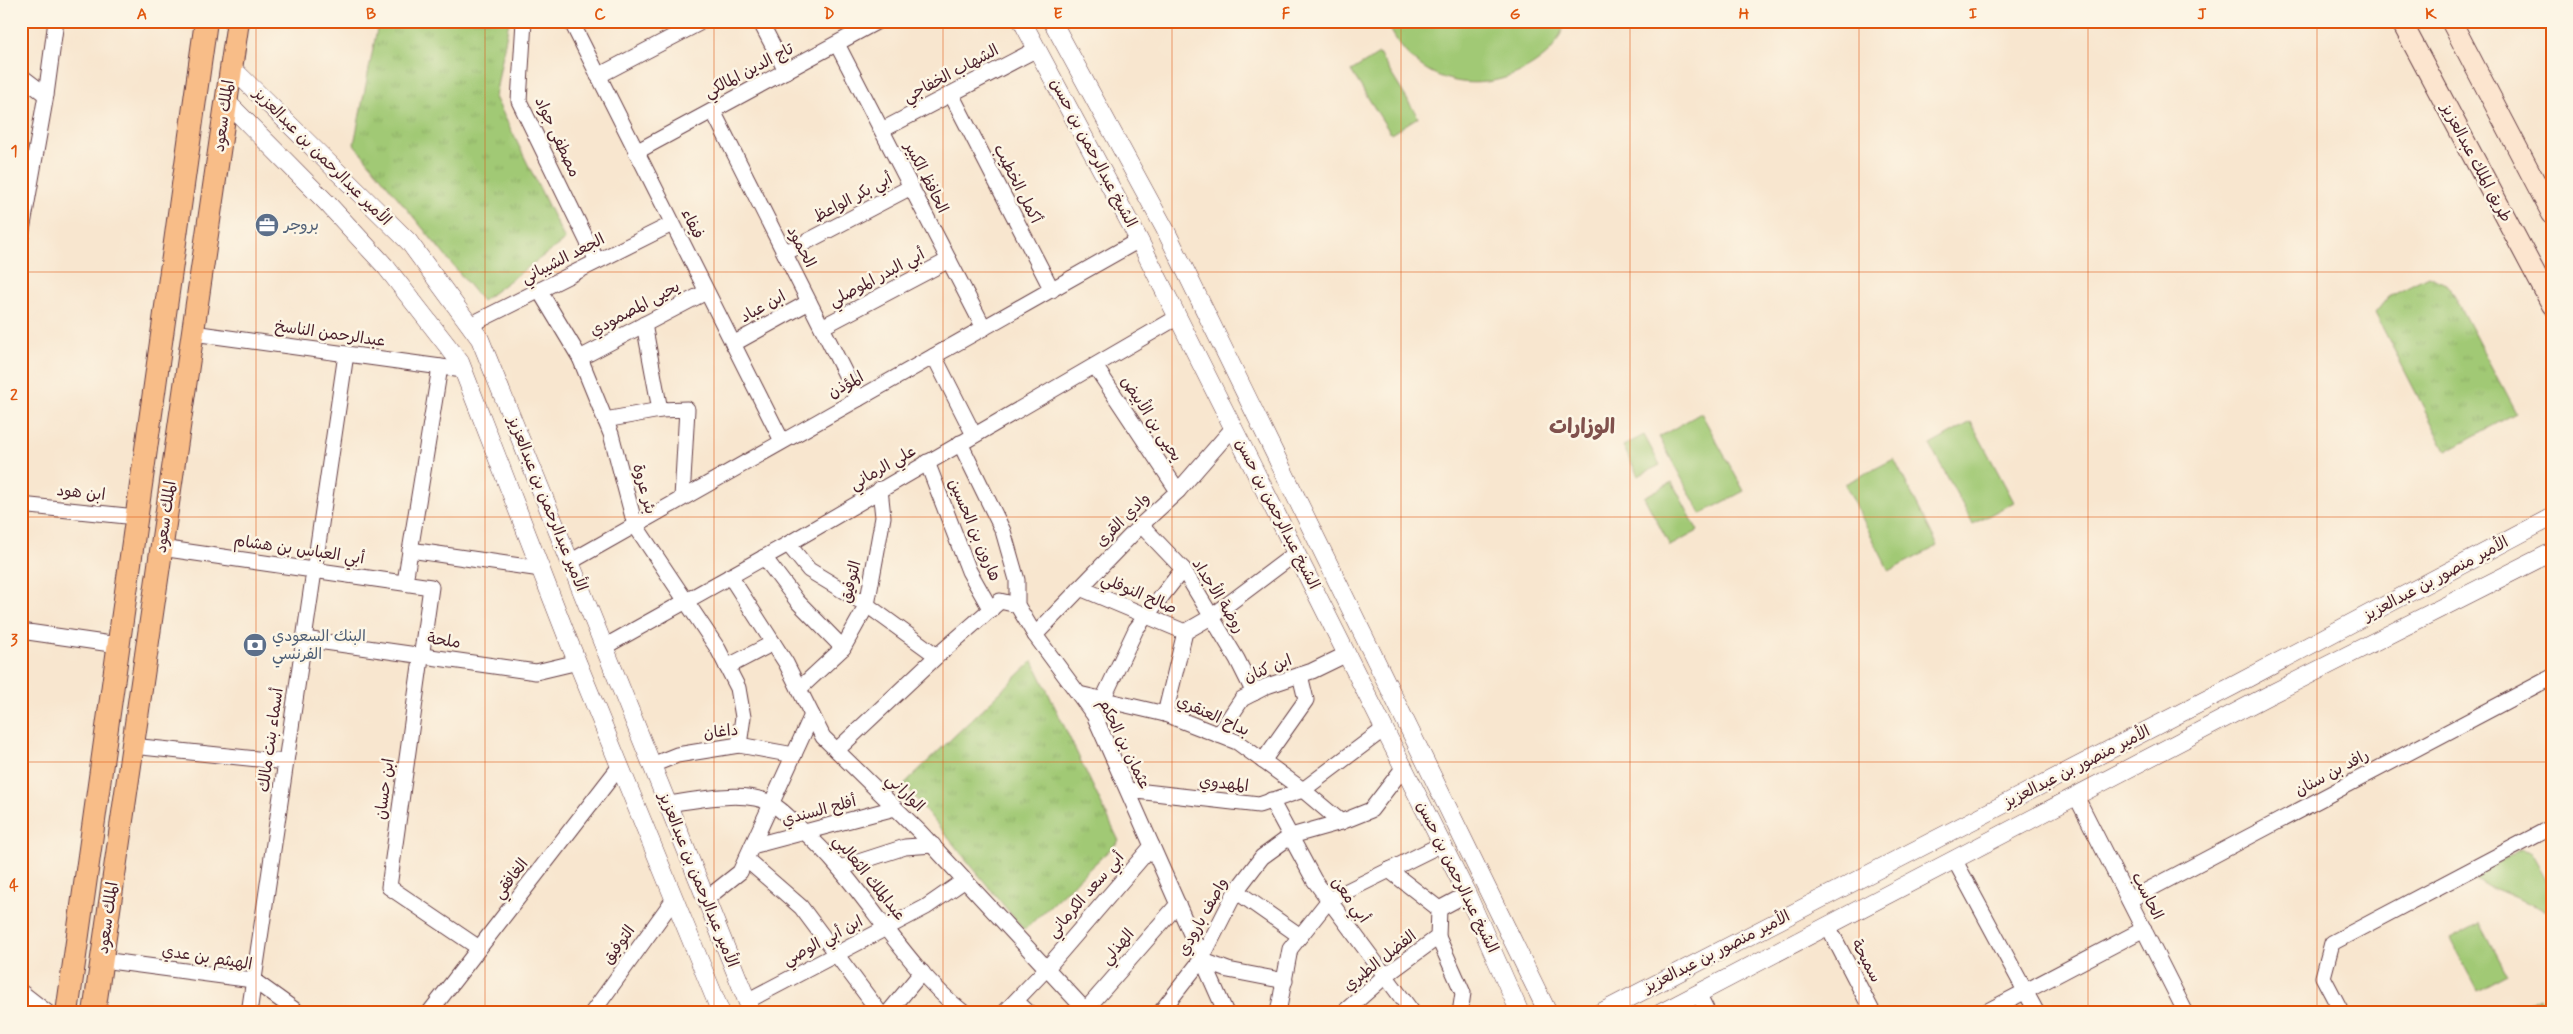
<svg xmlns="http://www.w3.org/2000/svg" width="2573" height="1034" font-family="Mynerve,'Playpen Sans Arabic',sans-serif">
  <defs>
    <pattern id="park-tufts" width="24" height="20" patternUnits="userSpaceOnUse" patternTransform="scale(1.25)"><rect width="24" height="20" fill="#a1c975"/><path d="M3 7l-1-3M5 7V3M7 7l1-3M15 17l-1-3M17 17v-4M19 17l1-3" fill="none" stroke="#8cac65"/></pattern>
  </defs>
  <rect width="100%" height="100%" fill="#fcf5e5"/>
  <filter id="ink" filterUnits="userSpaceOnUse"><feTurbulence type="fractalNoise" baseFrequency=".02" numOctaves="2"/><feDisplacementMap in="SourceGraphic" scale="10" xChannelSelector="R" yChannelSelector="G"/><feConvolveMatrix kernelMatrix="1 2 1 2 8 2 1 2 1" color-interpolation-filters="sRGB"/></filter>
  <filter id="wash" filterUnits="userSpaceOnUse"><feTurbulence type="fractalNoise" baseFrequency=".0096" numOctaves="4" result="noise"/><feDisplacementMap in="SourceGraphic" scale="20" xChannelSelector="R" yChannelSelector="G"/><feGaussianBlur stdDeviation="1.12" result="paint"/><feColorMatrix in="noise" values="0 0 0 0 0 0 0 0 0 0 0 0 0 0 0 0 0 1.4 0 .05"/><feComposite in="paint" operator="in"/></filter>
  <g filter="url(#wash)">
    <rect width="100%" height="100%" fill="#f8e6cf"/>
    <!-- green -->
    <g fill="#a1c975" stroke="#767450">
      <path d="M1386,21H1567C1562,30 1557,44 1550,51C1514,86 1455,96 1415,61C1403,52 1392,34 1386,21Z"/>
      <polygon points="1379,54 1418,117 1391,134 1351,71"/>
      <polygon points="1701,413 1744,491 1701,514 1659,437"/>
      <polygon points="1971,422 2014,502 1973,524 1930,445"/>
      <polygon points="1644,435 1660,465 1638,476 1623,446"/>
      <polygon points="1894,459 1938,546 1889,571 1845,484"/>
      <polygon points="1672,482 1698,531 1670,546 1644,497"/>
      <polygon points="2522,849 2531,852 2552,890 2552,913 2470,878"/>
      <polygon points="2480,923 2507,974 2477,990 2450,939"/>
      <polygon points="2539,997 2547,1013 2509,1013"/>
    </g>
    <!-- park -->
    <g fill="url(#park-tufts)" stroke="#767450">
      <polygon points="418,21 509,21 495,97 565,240 482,301 354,144 378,24 417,24"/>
      <polygon points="2428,276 2448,285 2516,413 2446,451 2375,313 2389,296"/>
      <polygon points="1033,661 1119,841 1024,930 904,784"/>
    </g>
  </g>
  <g filter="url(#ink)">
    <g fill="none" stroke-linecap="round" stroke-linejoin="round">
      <!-- minor casing -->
      <g stroke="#643d44" stroke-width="17">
        <g id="minor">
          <polyline points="524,21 519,101 597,261"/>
          <polyline points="571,21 782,441"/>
          <polyline points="760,21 786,71"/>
          <polyline points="837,44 984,328"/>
          <polyline points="21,76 46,95"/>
          <polyline points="598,76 703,21"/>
          <polyline points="951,94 1052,290"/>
          <polyline points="713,111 858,399"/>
          <polyline points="882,130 1037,49"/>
          <polyline points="636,152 878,21"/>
          <polyline points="21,236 46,95 56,21"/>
          <polyline points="785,253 911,187"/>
          <polyline points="539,290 580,358 611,434 635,525 718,649 738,688 743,717 739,745"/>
          <polyline points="644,324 660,410 687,409 682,498"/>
          <polyline points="470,325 672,224"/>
          <polyline points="822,327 949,260"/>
          <polyline points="193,333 463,370"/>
          <polyline points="733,344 809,302"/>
          <polyline points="934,356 974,435"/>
          <polyline points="580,358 706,292"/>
          <polyline points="1095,366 1178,491"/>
          <polyline points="605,420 660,410"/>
          <polyline points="960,443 1003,531 1017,580 1017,605 1035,635 1094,715 1226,1013"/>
          <polyline points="927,462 969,571 991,610"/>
          <polyline points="21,505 136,517"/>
          <polyline points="1141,525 1183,569 1237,659 1254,693"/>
          <polyline points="788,544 809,570 867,605 937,656"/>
          <polyline points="161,548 431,587 389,887 479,948"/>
          <polyline points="410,550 541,569"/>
          <polyline points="764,557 798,602 843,648"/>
          <polyline points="570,562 1139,240"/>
          <polyline points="730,576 786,663 823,737 920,832 1088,1013"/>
          <polyline points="405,582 440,367"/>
          <polyline points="1080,588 1185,632"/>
          <polyline points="21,631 118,645"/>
          <polyline points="1035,635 1141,525 1178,491 1233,428"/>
          <polyline points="304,639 536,672 578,662"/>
          <polyline points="604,647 788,544 1178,317"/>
          <polyline points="727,667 773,643"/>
          <polyline points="799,689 843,648 867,605 883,517 880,489"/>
          <polyline points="1079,694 1165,714 1237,742 1303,790 1341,822"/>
          <polyline points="1103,699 1136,629 1183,569"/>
          <polyline points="1165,714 1185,632 1211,617 1296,553"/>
          <polyline points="1218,735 1242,699 1267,686 1312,671 1347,654"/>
          <polyline points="132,746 286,762"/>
          <polyline points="837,750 937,656 1000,601 1017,605"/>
          <polyline points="1263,761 1306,700 1300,675"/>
          <polyline points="652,765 677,755 739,745 794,755"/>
          <polyline points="1128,790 1259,805 1303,790 1384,729"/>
          <polyline points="2076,796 2186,1013"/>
          <polyline points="1271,800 1314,880 1413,1013"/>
          <path d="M668,804C697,800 746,789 772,804C783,810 792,821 801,829C863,883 899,962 964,1013"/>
          <polyline points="752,846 895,808"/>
          <polyline points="746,859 801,907 880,1013"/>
          <polyline points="1954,859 2037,1013"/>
          <polyline points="840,868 905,847 933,845"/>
          <polyline points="1236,891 1300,936"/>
          <polyline points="706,899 740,872 812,715"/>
          <polyline points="2129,900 2552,677"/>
          <polyline points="1439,909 1467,894"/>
          <polyline points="1828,926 1873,1013"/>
          <polyline points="1438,937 1463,993 1460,1013"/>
          <polyline points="102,960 253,980 299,1013"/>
          <polyline points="1201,960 1228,970 1285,981"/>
          <polyline points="21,992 48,1013"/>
          <polyline points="1698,993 1708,1013"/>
          <polyline points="747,1001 926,907 965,880"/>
          <polyline points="1016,1001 1029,1013"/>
          <polyline points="249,1013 346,354"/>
          <polyline points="429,1013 620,766"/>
          <polyline points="592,1013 674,899"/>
          <polyline points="888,1013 922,972"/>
          <polyline points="1004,1013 1047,968 1152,846"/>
          <polyline points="1083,1013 1178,904"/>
          <polyline points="1160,1013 1201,960 1236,891 1262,857 1291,836 1341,822 1371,810 1404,767"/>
          <polyline points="1278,1013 1290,949 1329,900 1442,844"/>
          <polyline points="1343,1013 1385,976 1438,937 1439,909 1389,870"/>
          <polyline points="1984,1013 2144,929"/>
          <polyline points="2342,1013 2323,977 2332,943 2552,827"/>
        </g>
      </g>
      <!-- tertiary casing -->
      <g stroke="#643d44" stroke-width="19">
        <g id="tertiary">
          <polyline points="1022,21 1139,240 1467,894 1520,1013"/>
          <polyline points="1052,21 1165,229 1548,1013"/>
          <polyline points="231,67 409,242 480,339 752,1013"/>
          <polyline points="226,101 327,203 386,267 460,362 569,642 721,1013"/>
          <polyline points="1600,1013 2231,687 2552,517"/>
          <polyline points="1661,1013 2269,695 2552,552"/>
        </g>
      </g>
      <!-- secondary casing -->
      <g stroke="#643d44" stroke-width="22">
        <g id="secondary">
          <polyline points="2401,21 2552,305"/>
          <polyline points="2451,21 2552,214"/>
        </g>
      </g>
      <!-- primary casing -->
      <g stroke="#643d44" stroke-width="24">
        <g id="primary">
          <polyline points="67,1013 206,21"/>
          <polyline points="94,1013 238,21"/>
        </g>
      </g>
      <!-- minor -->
      <use href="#minor" stroke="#fff" stroke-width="15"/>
      <!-- tertiary -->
      <use href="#tertiary" stroke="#fff" stroke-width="18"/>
      <!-- secondary -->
      <use href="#secondary" stroke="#fce5cf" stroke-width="20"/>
      <!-- primary -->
      <use href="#primary" stroke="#f8bd88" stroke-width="22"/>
    </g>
  </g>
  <!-- grid -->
  <path fill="none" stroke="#e0560e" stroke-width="1" stroke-opacity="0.55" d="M256,21V1013M485,21V1013M714,21V1013M943,21V1013M1172,21V1013M1401,21V1013M1630,21V1013M1859,21V1013M2088,21V1013M2317,21V1013M21,272H2552M21,517H2552M21,762H2552"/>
  <!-- icons -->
  <defs>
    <g id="office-disc" transform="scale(1.25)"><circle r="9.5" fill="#5c6f8a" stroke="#fcf5e5"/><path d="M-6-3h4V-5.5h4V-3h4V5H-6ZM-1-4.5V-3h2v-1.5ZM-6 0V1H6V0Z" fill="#fff"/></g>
    <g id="bank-disc" transform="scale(1.25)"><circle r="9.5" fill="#5c6f8a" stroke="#fcf5e5"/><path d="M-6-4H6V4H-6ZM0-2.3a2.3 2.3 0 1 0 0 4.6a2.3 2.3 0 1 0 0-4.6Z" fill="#fff"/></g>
  </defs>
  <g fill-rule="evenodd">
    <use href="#office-disc" x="267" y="225"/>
    <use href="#bank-disc" x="255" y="645"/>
  </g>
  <g text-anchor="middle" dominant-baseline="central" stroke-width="5" stroke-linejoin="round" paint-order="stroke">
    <!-- street labels -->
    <g font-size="16" fill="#4a1f2b" stroke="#fcf5e5">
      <text transform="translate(749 71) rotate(-28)">تاج الدين المالكي</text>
      <text transform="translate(951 74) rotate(-28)">الشهاب الخفاجي</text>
      <text transform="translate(224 116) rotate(-82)">الملك سعود</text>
      <text transform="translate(557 137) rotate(65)">مصطفى جواد</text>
      <text transform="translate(1093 153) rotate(62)">الشيخ عبدالرحمن بن حسن</text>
      <text transform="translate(322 157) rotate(45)">الأمير عبدالرحمن بن عبدالعزيز</text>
      <text transform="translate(2476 163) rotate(62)">طريق الملك عبدالعزيز</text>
      <text transform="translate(926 178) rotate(63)">الحافظ الكبير</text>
      <text transform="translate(1017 184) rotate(63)">أكمل الخطيب</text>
      <text transform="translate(853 198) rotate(-28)">أبي بكر الواعظ</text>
      <text transform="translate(692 224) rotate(63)">فيفاء</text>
      <text transform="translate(801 247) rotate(63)">الحمود</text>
      <text transform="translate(563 259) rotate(-27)">الجعد الشيباني</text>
      <text transform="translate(877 278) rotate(-28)">أبي البدر الموصلي</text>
      <text transform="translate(763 307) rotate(-29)">ابن عباد</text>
      <text transform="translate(635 309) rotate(-28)">يحيى المصمودي</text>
      <text transform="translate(330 334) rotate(8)">عبدالرحمن الناسخ</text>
      <text transform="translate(846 385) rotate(-29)">المؤذن</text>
      <text transform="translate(1151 419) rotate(57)">يحيى بن الأبيض</text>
      <text transform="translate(883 468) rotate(-30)">علي الرماني</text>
      <text transform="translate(644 489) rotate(75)">بئر عروة</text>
      <text transform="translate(81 493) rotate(6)">ابن هود</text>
      <text transform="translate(547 504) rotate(68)">الأمير عبدالرحمن بن عبدالعزيز</text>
      <text transform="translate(1277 514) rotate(63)">الشيخ عبدالرحمن بن حسن</text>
      <text transform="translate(166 517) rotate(-82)">الملك سعود</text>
      <text transform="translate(1123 520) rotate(-45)">وادي القرى</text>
      <text transform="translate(974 530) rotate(67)">هارون بن الحسين</text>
      <text transform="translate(299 550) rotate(8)">أبي العباس بن هشام</text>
      <text transform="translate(2436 579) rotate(-28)">الأمير منصور بن عبدالعزيز</text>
      <text transform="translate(851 582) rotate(-76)">التوفيق</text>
      <text transform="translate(1139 594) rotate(23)">صالح النوفلي</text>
      <text transform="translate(1218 596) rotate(58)">روضة الأجداد</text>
      <text transform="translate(444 641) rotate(8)">ملحة</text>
      <text transform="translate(1268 669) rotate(-22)">ابن كنان</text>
      <text transform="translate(1213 716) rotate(24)">بداح العنقري</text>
      <text transform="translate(721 732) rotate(-6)">داغان</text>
      <text transform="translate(271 740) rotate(-82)">أسماء بنت مالك</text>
      <text transform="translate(1124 744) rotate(64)">عثمان بن الحكم</text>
      <text transform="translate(2077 767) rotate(-27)">الأمير منصور بن عبدالعزيز</text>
      <text transform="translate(2332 773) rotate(-28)">رافد بن سنان</text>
      <text transform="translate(1224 784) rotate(6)">المهدوي</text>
      <text transform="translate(385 789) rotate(-82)">ابن حسان</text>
      <text transform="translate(905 793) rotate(44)">الواراني</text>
      <text transform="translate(819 811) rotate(-15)">أفلح السندي</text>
      <text transform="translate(1457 877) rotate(64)">الشيخ عبدالرحمن بن حسن</text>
      <text transform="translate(869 878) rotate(51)">عبدالملك الثعالبي</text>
      <text transform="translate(511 879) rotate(-52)">الغافقي</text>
      <text transform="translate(698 880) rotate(68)">الأمير عبدالرحمن بن عبدالعزيز</text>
      <text transform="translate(1086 895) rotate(-49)">أبي سعد الكرماني</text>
      <text transform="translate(2147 896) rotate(63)">الحاسب</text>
      <text transform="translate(1350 900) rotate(54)">أبي معن</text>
      <text transform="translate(1203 917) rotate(-61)">واصف بارودي</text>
      <text transform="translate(108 918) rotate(-82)">الملك سعود</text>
      <text transform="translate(823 941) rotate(-28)">ابن أبي الوصي</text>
      <text transform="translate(619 945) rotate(-54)">التوفيق</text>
      <text transform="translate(1118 947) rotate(-49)">الهذلي</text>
      <text transform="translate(1717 952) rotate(-27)">الأمير منصور بن عبدالعزيز</text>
      <text transform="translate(207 958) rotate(9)">الهيثم بن عدي</text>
      <text transform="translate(1380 961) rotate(-38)">الفضل الطبري</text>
      <text transform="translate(1866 961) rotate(62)">سميحة</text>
    </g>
    <!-- service labels -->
    <g font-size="16" fill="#4e5e75" stroke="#fcf5e5" text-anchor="start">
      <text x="284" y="225">بروجر</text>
      <text x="272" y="636">البنك السعودي<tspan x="272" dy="18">الفرنسي</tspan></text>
    </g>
    <!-- district labels -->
    <g font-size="21" font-weight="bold" fill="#80514d" stroke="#fcf5e5">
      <text x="1582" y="427">الوزارات</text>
    </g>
  </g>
  <!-- margin -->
  <rect width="2573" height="1034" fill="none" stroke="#fcf5e5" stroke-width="55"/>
  <rect x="28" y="28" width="2518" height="978" fill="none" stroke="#e0560e" stroke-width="2"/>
  <g font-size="16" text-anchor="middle" font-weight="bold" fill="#e0560e">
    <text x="142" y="19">A</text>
    <text x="371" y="19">B</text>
    <text x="600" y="19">C</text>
    <text x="829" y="19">D</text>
    <text x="1058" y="19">E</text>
    <text x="1286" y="19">F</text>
    <text x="1515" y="19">G</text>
    <text x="1744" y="19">H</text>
    <text x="1973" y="19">I</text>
    <text x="2202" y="19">J</text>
    <text x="2431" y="19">K</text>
    <text x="14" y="156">1</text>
    <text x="14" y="400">2</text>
    <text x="14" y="645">3</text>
    <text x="14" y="890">4</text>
  </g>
</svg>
